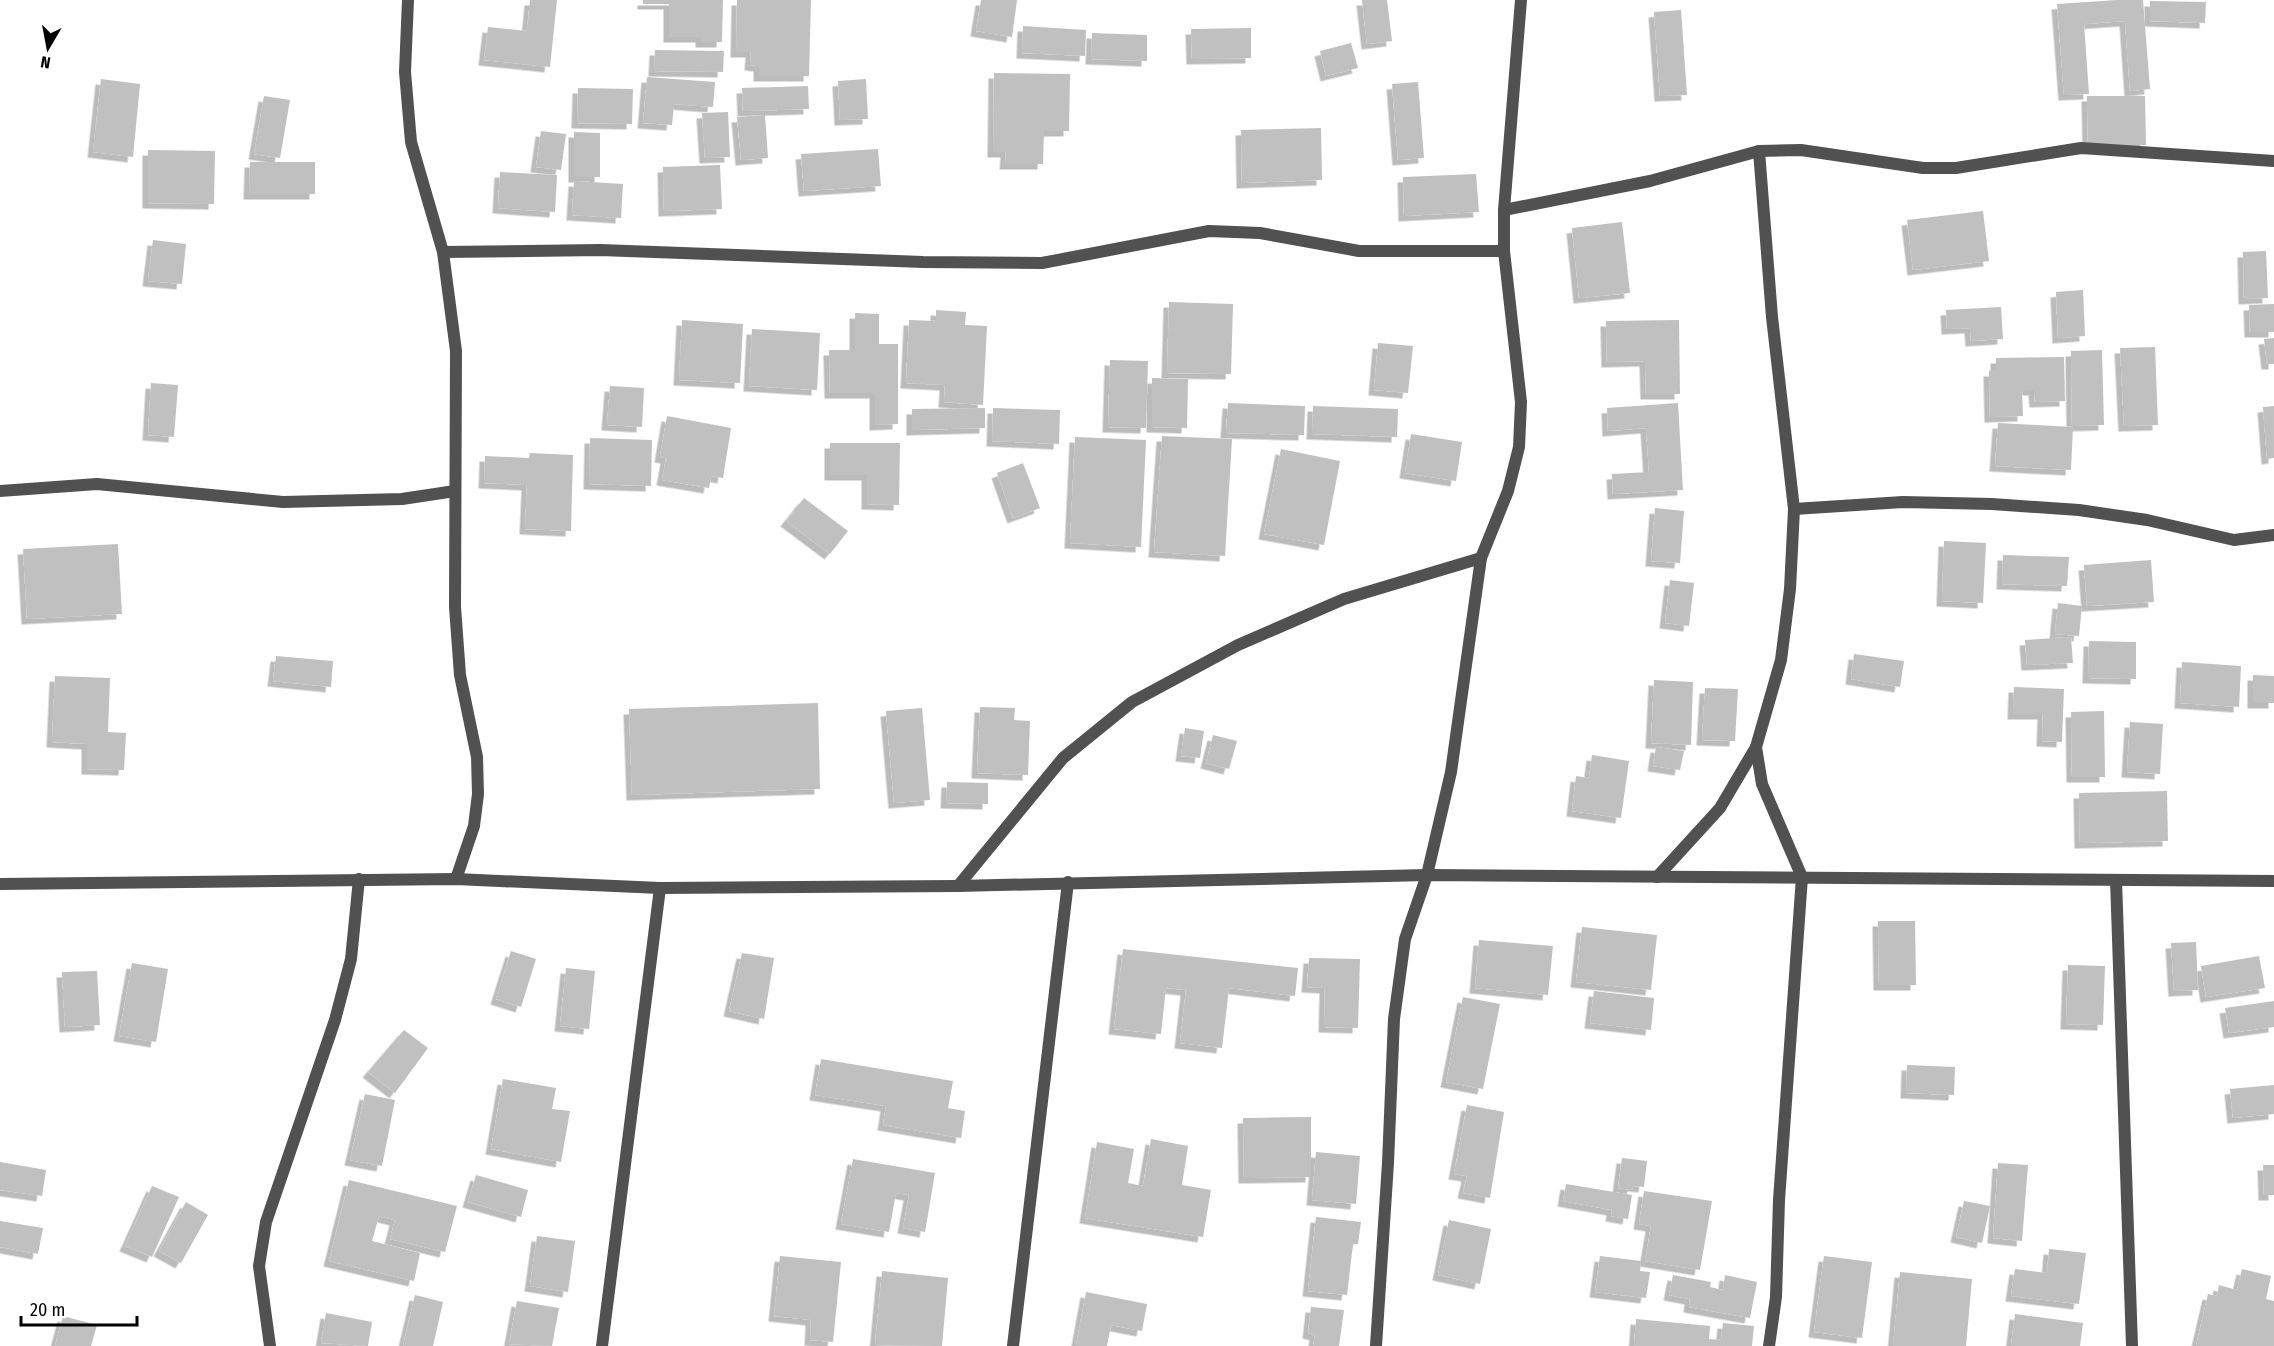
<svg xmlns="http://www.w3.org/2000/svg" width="2274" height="1346" font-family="'Fira Sans Condensed',sans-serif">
  <defs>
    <filter id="shadow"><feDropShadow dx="-5.5" dy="5.5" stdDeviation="0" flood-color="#0004"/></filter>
  </defs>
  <rect width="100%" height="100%" fill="#fff"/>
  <!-- building -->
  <g fill="#c0c0c0" filter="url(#shadow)">
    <polygon points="530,0 557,0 550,67 484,60 488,27 527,31"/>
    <polygon points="643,0 723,0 722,42 701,42 701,37 669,37 669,4 643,4"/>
    <polygon points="737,0 811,0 809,76 759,76 759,66 750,65 751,52 736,52"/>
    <polygon points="981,0 1017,0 1012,37 976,31"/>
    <polygon points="1362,0 1387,0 1392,41 1367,44"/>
    <polygon points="2117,0 2143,0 2150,89 2130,91 2125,21 2084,24 2089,94 2064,95 2057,4"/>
    <polygon points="2150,1 2206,2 2205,23 2150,21"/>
    <polygon points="1681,10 1687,95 1660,96 1654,12"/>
    <polygon points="1023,26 1086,30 1085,56 1022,53"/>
    <polygon points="1251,28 1251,58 1192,59 1191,29"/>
    <polygon points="1092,33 1147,35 1147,61 1091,59"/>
    <polygon points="1351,43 1358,68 1326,76 1320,51"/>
    <polygon points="655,50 724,51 723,72 654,71"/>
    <polygon points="994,73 1070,74 1069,131 1044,131 1043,164 1005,164 1006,152 993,152"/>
    <polygon points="647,77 715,82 713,107 674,104 672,125 643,123"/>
    <polygon points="101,79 140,84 133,157 93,152"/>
    <polygon points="866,79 868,119 840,120 838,81"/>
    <polygon points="1418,82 1424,158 1398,160 1392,84"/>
    <polygon points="808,86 809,109 743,111 742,88"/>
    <polygon points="578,88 633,89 632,124 577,123"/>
    <polygon points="264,96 290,100 280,158 254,154"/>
    <polygon points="2087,96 2145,96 2146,145 2088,145"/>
    <polygon points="728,112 730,157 705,158 702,113"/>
    <polygon points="765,115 768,158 741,160 737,117"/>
    <polygon points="1321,128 1322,180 1242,183 1241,130"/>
    <polygon points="541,131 566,134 561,170 536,167"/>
    <polygon points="574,132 600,133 600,177 574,177"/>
    <polygon points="878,149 881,186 804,191 801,154"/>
    <polygon points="148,150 215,151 214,204 148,203"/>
    <polygon points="250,162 315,162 315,194 249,194"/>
    <polygon points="720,165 722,209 664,211 663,167"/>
    <polygon points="500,172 557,175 555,212 498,208"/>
    <polygon points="1476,174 1479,212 1404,216 1403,177"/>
    <polygon points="574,181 623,184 621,218 572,215"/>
    <polygon points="1983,211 1989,261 1913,270 1907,220"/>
    <polygon points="1622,222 1630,293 1579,298 1572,228"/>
    <polygon points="153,240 186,244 182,284 148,281"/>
    <polygon points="2266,251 2268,298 2244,299 2243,252"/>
    <polygon points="2083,290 2085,336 2058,338 2056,292"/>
    <polygon points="1169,302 1233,304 1231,374 1167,373"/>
    <polygon points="2274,304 2274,332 2250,332 2249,305"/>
    <polygon points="2001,307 2003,339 1971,341 1970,328 1947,329 1946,310"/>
    <polygon points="936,310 966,312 965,325 987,326 983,405 944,402 945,385 906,383 909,320 936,321"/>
    <polygon points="855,313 879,314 879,344 898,344 898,424 875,425 875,393 830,393 829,350 855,350"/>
    <polygon points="682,320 743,324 740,383 679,380"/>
    <polygon points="1679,320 1680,394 1646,394 1645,361 1607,362 1606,321"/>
    <polygon points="752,329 820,333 817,390 749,386"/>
    <polygon points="2274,338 2274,364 2267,364 2264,339"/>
    <polygon points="1378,343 1413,346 1408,393 1374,390"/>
    <polygon points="2155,347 2158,425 2124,426 2120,348"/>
    <polygon points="2102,350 2104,425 2072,426 2071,351"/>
    <polygon points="2064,357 2065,401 2035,402 2034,390 2022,390 2023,416 1990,417 1989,371 1996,371 1996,358"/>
    <polygon points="1110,360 1148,361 1146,428 1108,427"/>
    <polygon points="1152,378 1188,379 1187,428 1152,427"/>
    <polygon points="151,383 178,385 174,437 148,435"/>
    <polygon points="610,386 644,388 642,427 607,425"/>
    <polygon points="1228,403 1305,406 1304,435 1226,433"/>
    <polygon points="1678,403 1683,490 1613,494 1612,474 1649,472 1646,428 1608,431 1607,408"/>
    <polygon points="1313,406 1398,409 1397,437 1312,434"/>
    <polygon points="2274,406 2274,458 2267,459 2263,407"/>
    <polygon points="985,408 985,428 912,430 912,409"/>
    <polygon points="993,408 1060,410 1059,444 992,441"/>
    <polygon points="667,416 731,428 723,478 711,476 709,488 662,480 666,458 660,457"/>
    <polygon points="1998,423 2073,427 2071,470 1995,466"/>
    <polygon points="1411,434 1462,442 1456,481 1405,473"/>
    <polygon points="1162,436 1232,439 1225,556 1154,552"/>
    <polygon points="1075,437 1146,440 1141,547 1070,543"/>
    <polygon points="590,438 652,440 651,486 589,484"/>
    <polygon points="830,443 900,443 899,505 867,504 867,475 830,475"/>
    <polygon points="1281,449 1340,461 1324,545 1264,534"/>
    <polygon points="530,453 573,455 571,531 525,529 527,485 484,483 485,456 529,458"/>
    <polygon points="1023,463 1040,508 1013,518 997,473"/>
    <polygon points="804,498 848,531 830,554 786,521"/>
    <polygon points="1655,508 1684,511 1680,563 1651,561"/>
    <polygon points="1944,541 1986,543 1983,603 1942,601"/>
    <polygon points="118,544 122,614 27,619 23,549"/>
    <polygon points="2003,555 2069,557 2067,586 2002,584"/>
    <polygon points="2151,560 2154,602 2087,606 2084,565"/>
    <polygon points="1670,580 1694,583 1689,626 1665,623"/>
    <polygon points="2058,603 2082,606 2079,636 2055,634"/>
    <polygon points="2071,637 2073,663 2027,665 2025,640"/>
    <polygon points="2089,641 2136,642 2136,679 2088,678"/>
    <polygon points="1854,654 1904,661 1900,687 1851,679"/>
    <polygon points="276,656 333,661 331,687 273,681"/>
    <polygon points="2182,662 2241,666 2239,707 2180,703"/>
    <polygon points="2253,675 2274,676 2274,703 2253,703"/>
    <polygon points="55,676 110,678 108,732 126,733 124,770 87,769 87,744 52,742"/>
    <polygon points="1654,680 1693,682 1691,745 1651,743"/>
    <polygon points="2014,687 2064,689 2062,742 2042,741 2043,714 2013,714"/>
    <polygon points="1705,688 1738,689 1735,741 1702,740"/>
    <polygon points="818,703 820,789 632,795 629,709"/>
    <polygon points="980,707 1015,708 1014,720 1030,721 1028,775 977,773"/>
    <polygon points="922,708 930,800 894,803 886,711"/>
    <polygon points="2104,711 2105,777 2072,777 2071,712"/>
    <polygon points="2130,722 2163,724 2160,774 2127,772"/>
    <polygon points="1185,728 1204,731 1200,758 1181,756"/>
    <polygon points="1213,735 1237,741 1229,769 1206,763"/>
    <polygon points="1656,747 1684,751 1680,770 1653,766"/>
    <polygon points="1592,755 1629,761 1621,818 1572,811 1576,776 1589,778"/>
    <polygon points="947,782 988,783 988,804 946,803"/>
    <polygon points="2167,791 2168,841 2080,843 2079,793"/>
    <polygon points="1878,921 1915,921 1916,985 1879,985"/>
    <polygon points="1582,927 1657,935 1651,990 1576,982"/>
    <polygon points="1479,940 1553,946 1548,995 1475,988"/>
    <polygon points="2196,942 2198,990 2174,991 2171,943"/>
    <polygon points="1123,949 1298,968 1295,996 1229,988 1222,1048 1180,1043 1186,990 1166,988 1161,1034 1114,1029"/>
    <polygon points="511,951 536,959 521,1007 496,999"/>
    <polygon points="742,953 774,958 764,1019 729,1011"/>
    <polygon points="2259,956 2265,988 2206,997 2201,966"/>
    <polygon points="1309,958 1360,959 1358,1028 1324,1027 1325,988 1307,987"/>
    <polygon points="132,963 168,969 156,1042 119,1036"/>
    <polygon points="2068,965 2105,966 2103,1025 2066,1024"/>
    <polygon points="566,968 595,971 589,1029 560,1026"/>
    <polygon points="97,971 100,1025 65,1027 62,972"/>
    <polygon points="1594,991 1654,998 1651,1030 1590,1023"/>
    <polygon points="1463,997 1500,1004 1483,1089 1446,1082"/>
    <polygon points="2274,1001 2274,1027 2229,1033 2225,1008"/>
    <polygon points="404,1030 428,1048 395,1093 368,1072"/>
    <polygon points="821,1059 953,1081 948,1108 965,1111 961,1138 883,1125 886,1106 815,1095"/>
    <polygon points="1907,1065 1955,1067 1954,1095 1906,1093"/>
    <polygon points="503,1079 556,1088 552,1109 570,1111 561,1162 491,1149"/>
    <polygon points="2274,1085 2274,1114 2233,1118 2230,1089"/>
    <polygon points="365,1094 395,1100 382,1166 350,1160"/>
    <polygon points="1467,1105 1504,1112 1490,1198 1463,1193 1467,1176 1454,1174"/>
    <polygon points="1311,1117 1311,1177 1244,1178 1243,1118"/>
    <polygon points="1151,1139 1188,1146 1182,1185 1211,1190 1203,1237 1085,1218 1097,1142 1134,1149 1128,1183 1143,1186"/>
    <polygon points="1316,1152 1360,1156 1356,1204 1312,1200"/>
    <polygon points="1622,1158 1647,1161 1644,1187 1633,1186 1632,1190 1618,1188"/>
    <polygon points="853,1159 935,1173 925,1232 903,1228 909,1195 896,1193 889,1232 841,1224"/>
    <polygon points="0,1162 46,1170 42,1196 0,1190"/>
    <polygon points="1998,1163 2028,1165 2022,1241 1993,1238"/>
    <polygon points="2263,1165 2274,1165 2274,1195 2264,1195"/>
    <polygon points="476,1175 528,1190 521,1217 468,1202"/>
    <polygon points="349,1180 457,1206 445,1252 390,1239 395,1220 379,1216 372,1241 420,1253 414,1281 329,1261"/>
    <polygon points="1566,1184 1632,1195 1628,1219 1611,1216 1612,1210 1563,1201"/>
    <polygon points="152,1186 179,1197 152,1257 125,1246"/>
    <polygon points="1644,1191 1712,1201 1700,1270 1645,1261 1651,1226 1639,1224"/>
    <polygon points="1964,1201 1990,1206 1982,1243 1956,1237"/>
    <polygon points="186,1202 208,1215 181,1263 159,1251"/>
    <polygon points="1316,1217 1361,1222 1358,1244 1353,1244 1347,1295 1308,1291"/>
    <polygon points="1449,1220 1491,1229 1480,1284 1438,1275"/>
    <polygon points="0,1221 43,1228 38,1254 0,1247"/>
    <polygon points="537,1236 575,1241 568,1292 530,1286"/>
    <polygon points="2049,1249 2086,1253 2079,1304 2011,1296 2015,1269 2047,1273"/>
    <polygon points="780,1256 841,1262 833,1342 810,1340 811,1320 774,1316"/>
    <polygon points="1600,1256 1641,1261 1640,1271 1650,1272 1646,1298 1595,1292"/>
    <polygon points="1824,1256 1872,1262 1862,1338 1814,1332"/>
    <polygon points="2242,1269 2271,1276 2266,1299 2274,1301 2274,1346 2196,1346 2208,1294 2217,1296 2219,1285 2237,1290"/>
    <polygon points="882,1271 948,1278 942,1346 875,1345"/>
    <polygon points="1900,1272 1972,1279 1966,1346 1893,1346"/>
    <polygon points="1673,1275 1711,1282 1710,1287 1723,1290 1725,1275 1757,1282 1750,1318 1689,1307 1690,1299 1669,1295"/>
    <polygon points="1086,1292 1147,1304 1142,1331 1111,1325 1107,1346 1076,1346"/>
    <polygon points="415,1295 443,1302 433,1346 403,1346"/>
    <polygon points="517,1301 559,1308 552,1346 509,1344"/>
    <polygon points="1311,1307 1344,1310 1339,1346 1313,1346 1315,1335 1308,1333"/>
    <polygon points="326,1313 372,1322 368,1346 321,1343"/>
    <polygon points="2015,1314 2083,1323 2080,1346 2011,1346"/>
    <polygon points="63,1316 97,1325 91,1346 55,1346"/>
    <polygon points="1636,1319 1710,1326 1709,1339 1721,1340 1723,1323 1754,1326 1752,1346 1634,1346"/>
  </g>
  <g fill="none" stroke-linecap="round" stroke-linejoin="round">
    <!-- street -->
    <g stroke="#515151" stroke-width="12">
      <polyline points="408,0 405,72 411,142 443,252 456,351 455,607 460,675 477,757 478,794 474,826 456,879"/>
      <polyline points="1759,151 1772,317 1794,509 1790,589 1781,660 1756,747 1762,784 1802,877 1779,1200 1776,1297 1769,1346"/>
      <polyline points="1504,210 1650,181 1759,151 1801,150 1923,168 1956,168 2081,148 2274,161"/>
      <polyline points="443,252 600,250 923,262 1042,263 1209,231 1260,233 1359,251 1504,251"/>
      <polyline points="0,491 97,484 283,502 402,499 455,491"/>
      <polyline points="1794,509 1903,502 1992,504 2079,510 2147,520 2234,540 2274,535"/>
      <polyline points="1657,877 1720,808 1756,747"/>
      <polyline points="2116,880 2132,1346"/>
      <polyline points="0,884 456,879 660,888 958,886 1427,875 2274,881"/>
      <polyline points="958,886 1063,758 1132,702 1238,645 1344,599 1481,558"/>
      <polyline points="270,1346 259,1266 266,1222 335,1020 351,959 359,879"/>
      <polyline points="602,1346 660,888"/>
      <polyline points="1013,1346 1068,882"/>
      <polyline points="1376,1346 1388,1163 1394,1019 1405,939 1427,875 1451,772 1481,558 1508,491 1519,447 1521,402 1504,251 1504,210 1521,0"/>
    </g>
  </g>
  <!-- north arrow -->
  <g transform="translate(48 48) rotate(190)" stroke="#ffffff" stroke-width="4.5" paint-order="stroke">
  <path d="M0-4.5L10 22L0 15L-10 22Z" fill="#000000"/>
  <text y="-9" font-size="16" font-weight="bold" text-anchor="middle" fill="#000000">N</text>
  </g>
  <!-- scale -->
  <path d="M21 1316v9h116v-9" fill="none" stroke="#000000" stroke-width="3"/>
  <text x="30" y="1316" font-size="18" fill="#000000" stroke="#ffffff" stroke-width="4.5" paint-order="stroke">20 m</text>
</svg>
